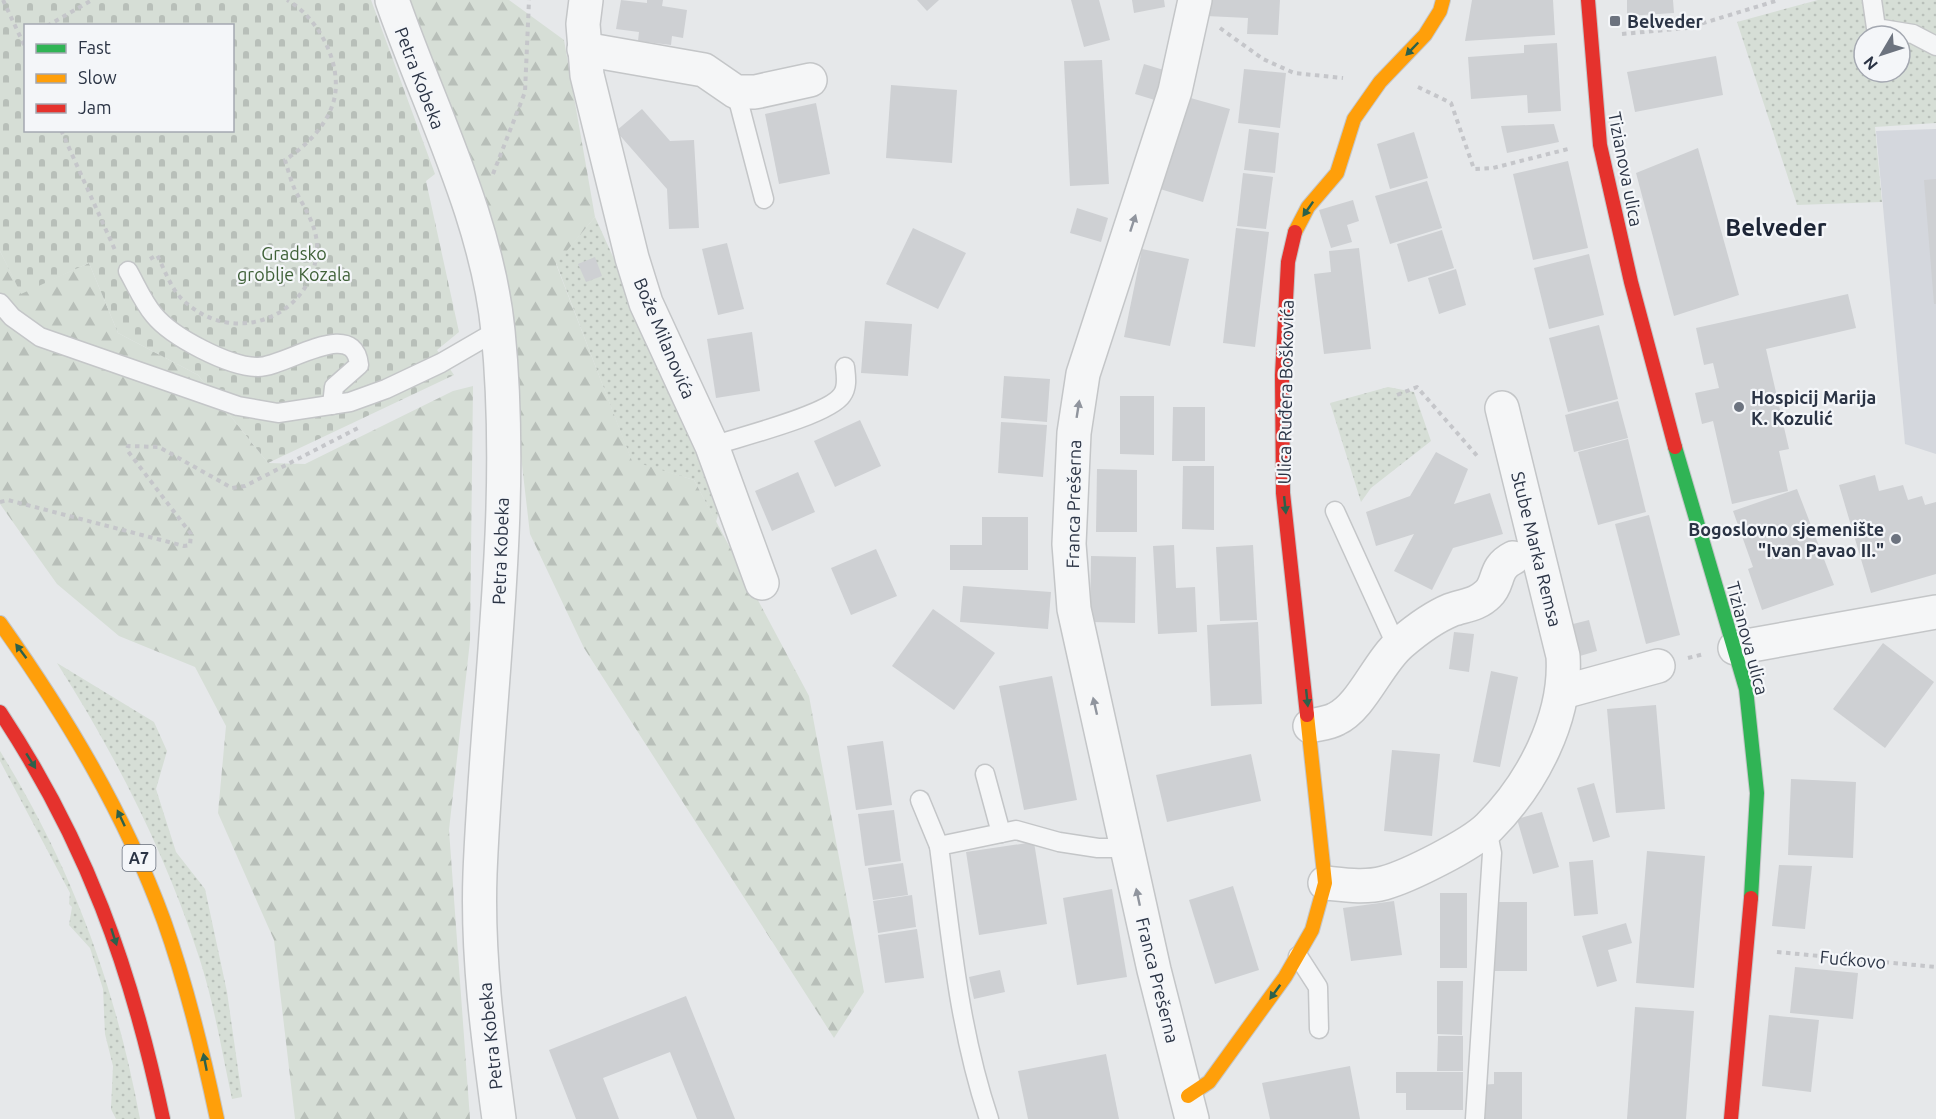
<svg xmlns="http://www.w3.org/2000/svg" width="1936" height="1119" font-family="Ubuntu,sans-serif">
  <defs>
    <pattern id="grass-dots" width="8" height="8" patternUnits="userSpaceOnUse" patternTransform="scale(1.5)"><rect width="8" height="8" fill="#d6ded6"/><path d="M2 2h.1M6 6h.1" fill="none" stroke="#b8bfb9" stroke-width="1.8" stroke-linecap="round"/></pattern>
    <pattern id="forest-firs" width="22" height="20" patternUnits="userSpaceOnUse" patternTransform="scale(1.5)"><rect width="22" height="20" fill="#d6ded6"/><path d="M5 1l3.5 6h-7zM16 11l3.5 6h-7z" fill="#b8bfb9"/></pattern>
    <pattern id="cemetery-stones" width="16" height="16" patternUnits="userSpaceOnUse" patternTransform="scale(1.5)"><rect width="16" height="16" fill="#d6ded6"/><path d="M2 7V4a2 2 0 0 1 4 0v3zM10 15v-3a2 2 0 0 1 4 0v3z" fill="#b8bfb9"/></pattern>
  </defs>
  <rect width="100%" height="100%" fill="#e6e8ea"/>
  <!-- built -->
  <polygon fill="#d4d7dd" points="1936,129 1936,454 1905,444 1876,131"/>
  <!-- grass -->
  <g fill="url(#grass-dots)" fill-rule="evenodd">
    <path d="M1818,0H1936V123L1875,127L1882,202L1797,205L1737,22ZM1864,36H1900V72H1864Z"/>
    <polygon points="595,217 723,499 716,522 694,480 632,462 556,263"/>
    <polygon points="1388,387 1414,392 1431,441 1371,488 1361,502 1330,403"/>
    <path d="M57,663L154,722L167,751L156,789L176,852L205,889L227,992L242,1097L232,1099C222,1052 214,1003 199,957C165,852 116,756 57,663Z"/>
    <path d="M0,751C72,868 115,984 140,1119H116L111,1109L113,1066L105,1034L103,989L90,948L69,925L72,907L69,904L70,893L0,761Z"/>
  </g>
  <!-- forest -->
  <g fill="url(#forest-firs)">
    <polygon points="399,0 509,0 564,40 595,217 556,264 632,461 694,480 809,696 864,992 834,1038 584,648 530,534 497,249"/>
    <polygon points="0,251 21,293 89,263 118,333 198,375 268,463 305,464 453,391 473,386 470,641 449,830 470,1119 295,1119 274,940 218,813 226,726 195,667 119,636 57,584 0,504"/>
  </g>
  <!-- cemetery -->
  <path fill="url(#cemetery-stones)" fill-rule="evenodd" d="M0,0H371L435,174L426,181L459,332L437,350L454,375L268,463L198,375L118,333L89,263L21,294L0,251ZM26,26H232V130H26Z"/>
  <!-- building -->
  <g fill="#ced0d3">
    <polygon points="621,0 647,3 647,0 663,0 662,6 687,10 683,38 672,36 671,45 638,41 639,32 616,29"/>
    <polygon points="917,0 939,0 927,11"/>
    <polygon points="1071,0 1099,0 1110,40 1084,47"/>
    <polygon points="1132,0 1164,0 1165,7 1134,13"/>
    <polygon points="1207,0 1280,0 1278,35 1247,34 1248,18 1206,16"/>
    <polygon points="1472,0 1553,0 1555,35 1465,41"/>
    <polygon points="1627,0 1673,0 1674,13 1627,16"/>
    <polygon points="1557,43 1561,111 1528,113 1527,95 1471,99 1468,57 1524,53 1524,45"/>
    <polygon points="1716,56 1723,95 1635,112 1627,72"/>
    <polygon points="1102,60 1109,184 1070,186 1064,61"/>
    <polygon points="1144,64 1167,71 1158,101 1135,94"/>
    <polygon points="1244,69 1286,73 1280,128 1238,123"/>
    <polygon points="891,85 957,90 952,163 886,158"/>
    <polygon points="1187,97 1230,109 1203,202 1160,189"/>
    <polygon points="816,103 830,174 779,184 765,114"/>
    <polygon points="642,109 670,141 694,140 699,228 669,229 667,189 616,131"/>
    <polygon points="1554,124 1559,142 1507,153 1501,126"/>
    <polygon points="1249,129 1279,133 1275,173 1244,170"/>
    <polygon points="1414,132 1428,178 1390,189 1377,144"/>
    <polygon points="1698,148 1739,295 1674,316 1636,173"/>
    <polygon points="1568,161 1588,248 1533,260 1513,174"/>
    <polygon points="1243,173 1273,177 1266,229 1237,226"/>
    <polygon points="1936,179 1936,304 1934,304 1924,180"/>
    <polygon points="1427,181 1442,228 1390,244 1375,196"/>
    <polygon points="1353,200 1359,221 1347,225 1352,242 1331,248 1319,210"/>
    <polygon points="1077,208 1108,218 1101,242 1070,233"/>
    <polygon points="913,228 966,253 938,309 886,284"/>
    <polygon points="1236,228 1269,232 1255,347 1223,343"/>
    <polygon points="1442,230 1454,268 1408,282 1397,244"/>
    <polygon points="727,243 744,309 718,315 702,249"/>
    <polygon points="1359,248 1371,349 1324,354 1314,274 1331,272 1329,251"/>
    <polygon points="1142,249 1189,259 1170,346 1124,337"/>
    <polygon points="1589,254 1604,315 1549,329 1534,268"/>
    <polygon points="595,257 602,276 586,282 578,264"/>
    <polygon points="1456,269 1466,305 1439,314 1428,278"/>
    <polygon points="1848,294 1856,328 1766,349 1789,449 1779,451 1788,491 1732,504 1713,421 1702,424 1695,393 1719,388 1713,363 1704,365 1696,328"/>
    <polygon points="865,321 912,324 908,376 861,373"/>
    <polygon points="1599,325 1618,399 1568,412 1549,338"/>
    <polygon points="752,332 760,391 716,398 707,339"/>
    <polygon points="1004,376 1050,379 1047,422 1001,418"/>
    <polygon points="1120,396 1154,396 1154,455 1120,454"/>
    <polygon points="1618,401 1628,438 1574,452 1565,415"/>
    <polygon points="1173,407 1205,407 1205,461 1172,461"/>
    <polygon points="860,420 881,466 835,487 814,441"/>
    <polygon points="1001,422 1047,425 1043,477 998,473"/>
    <polygon points="1628,439 1646,512 1598,525 1578,452"/>
    <polygon points="1436,452 1468,469 1454,504 1490,493 1503,534 1453,548 1432,590 1394,571 1414,534 1376,546 1366,512 1410,496"/>
    <polygon points="1183,466 1214,466 1214,530 1182,529"/>
    <polygon points="1097,469 1137,470 1137,532 1096,532"/>
    <polygon points="798,472 815,512 772,531 755,491"/>
    <polygon points="1875,475 1879,491 1903,485 1908,500 1922,496 1925,505 1936,502 1936,574 1871,593 1839,485"/>
    <polygon points="1797,489 1834,585 1762,610 1748,569 1753,567 1733,511"/>
    <polygon points="1649,515 1680,635 1646,644 1615,524"/>
    <polygon points="982,517 1028,517 1028,570 950,570 950,545 982,545"/>
    <polygon points="1174,545 1176,588 1195,587 1197,632 1158,634 1153,546"/>
    <polygon points="1253,545 1257,620 1220,621 1216,547"/>
    <polygon points="876,549 897,596 851,615 831,568"/>
    <polygon points="1091,556 1136,557 1135,623 1090,622"/>
    <polygon points="963,586 1051,592 1048,629 960,622"/>
    <polygon points="933,609 995,653 954,710 892,666"/>
    <polygon points="1589,620 1597,651 1573,658 1565,626"/>
    <polygon points="1258,622 1262,704 1211,706 1207,625"/>
    <polygon points="1454,632 1474,634 1469,672 1449,669"/>
    <polygon points="1883,643 1934,682 1885,748 1833,709"/>
    <polygon points="1491,671 1518,677 1500,767 1473,762"/>
    <polygon points="1052,676 1077,800 1024,810 999,686"/>
    <polygon points="1656,705 1665,809 1616,813 1607,709"/>
    <polygon points="883,741 892,805 856,810 847,746"/>
    <polygon points="1392,750 1440,754 1432,836 1384,831"/>
    <polygon points="1251,754 1261,801 1167,822 1156,775"/>
    <polygon points="1791,779 1856,782 1853,858 1788,855"/>
    <polygon points="1594,783 1610,837 1593,842 1577,788"/>
    <polygon points="894,810 901,861 865,866 858,814"/>
    <polygon points="1542,812 1559,867 1533,874 1517,819"/>
    <polygon points="1034,842 1047,924 979,935 966,852"/>
    <polygon points="1647,851 1705,856 1694,988 1636,983"/>
    <polygon points="1593,860 1598,914 1574,916 1569,862"/>
    <polygon points="903,863 908,895 873,900 868,868"/>
    <polygon points="1779,865 1812,866 1805,929 1772,926"/>
    <polygon points="1233,886 1259,970 1215,984 1189,900"/>
    <polygon points="1112,889 1127,977 1077,985 1063,898"/>
    <rect x="1440" y="893" width="27" height="75"/>
    <polygon points="912,895 916,927 878,933 873,901"/>
    <polygon points="1394,901 1402,955 1351,961 1343,908"/>
    <rect x="1490" y="902" width="37" height="69"/>
    <polygon points="1626,923 1632,943 1608,950 1617,981 1597,987 1582,936"/>
    <polygon points="917,929 924,978 885,983 878,935"/>
    <polygon points="1795,967 1858,973 1853,1019 1790,1013"/>
    <polygon points="1000,970 1005,992 974,999 969,977"/>
    <polygon points="1437,981 1463,981 1462,1035 1437,1034"/>
    <polygon points="686,996 735,1119 697,1119 670,1052 603,1078 619,1119 576,1119 549,1050"/>
    <polygon points="1635,1007 1694,1011 1686,1119 1627,1119"/>
    <polygon points="1769,1015 1819,1020 1811,1092 1762,1086"/>
    <polygon points="1438,1036 1463,1036 1463,1071 1437,1071"/>
    <polygon points="1106,1054 1119,1119 1028,1119 1018,1071"/>
    <polygon points="1350,1066 1360,1119 1270,1119 1262,1083"/>
    <polygon points="1396,1072 1463,1072 1463,1110 1406,1110 1406,1093 1396,1093"/>
    <polygon points="1494,1072 1522,1072 1522,1119 1479,1119 1479,1085 1494,1084"/>
  </g>
  <g fill="none" stroke-linecap="round" stroke-linejoin="round">
    <!-- lane casing -->
    <g stroke="#c4c6c8" stroke-width="21">
      <g id="lane">
        <polyline points="1872,0 1876,28 1913,34 1936,46"/>
        <polyline points="736,92 764,199"/>
        <path d="M128,271C136,285 143,302 154,315C172,337 229,367 258,367C286,367 354,316 359,365L334,387L332,405"/>
        <polyline points="0,303 12,317 40,337 238,406 278,413 350,402 386,389 441,363 498,330"/>
        <path d="M712,446C739,437 829,415 842,395C848,387 846,376 845,367"/>
        <polyline points="1335,511 1397,647"/>
        <polyline points="985,774 1001,833"/>
        <polyline points="920,800 939,846"/>
        <polyline points="1298,956 1318,987 1319,1029"/>
        <path d="M989,1119C959,1030 951,938 939,846L1016,830L1059,842L1098,848H1127"/>
        <polyline points="1475,1119 1492,853 1487,829"/>
      </g>
    </g>
    <!-- street casing -->
    <g stroke="#c4c6c8" stroke-width="36">
      <g id="street">
        <path d="M392,0C429,107 487,218 498,331C516,512 487,693 480,874C477,955 488,1038 499,1119"/>
        <polyline points="586,0 583,24 587,75 632,258 646,303 712,446 762,583"/>
        <polyline points="584,49 704,70 736,92 755,92 810,80"/>
        <polyline points="1735,648 1936,612"/>
        <polyline points="1563,692 1658,666"/>
        <path d="M1310,726C1318,724 1329,723 1336,719C1362,707 1378,662 1401,643C1415,631 1434,617 1451,610C1465,605 1477,605 1488,594C1500,583 1493,568 1513,558"/>
        <path d="M1325,883C1345,885 1365,888 1384,883C1409,876 1471,845 1489,827C1532,784 1567,718 1563,656L1502,408"/>
        <polyline points="1192,1119 1154,970 1074,609 1069,544 1074,433 1083,374 1175,91 1195,0"/>
      </g>
    </g>
    <!-- fast casing -->
    <g stroke="#c4c6c8" stroke-width="16">
      <polyline id="fast" points="1675,447 1746,689 1757,793 1751,898"/>
    </g>
    <!-- slow casing -->
    <g stroke="#c4c6c8" stroke-width="16">
      <g id="slow">
        <polyline points="1295,232 1308,207 1337,173 1354,119 1380,82 1425,35 1440,11 1443,0"/>
        <path d="M0,623C66,716 125,814 164,921C187,986 203,1052 217,1119"/>
        <polyline points="1188,1096 1209,1082 1285,977 1312,930 1325,883 1307,715"/>
      </g>
    </g>
    <!-- jam casing -->
    <g stroke="#c4c6c8" stroke-width="16">
      <g id="jam">
        <polyline points="1588,0 1600,145 1631,282 1675,447"/>
        <polyline points="1295,232 1288,262 1282,375 1283,493 1307,715"/>
        <path d="M0,712C86,842 131,967 163,1119"/>
        <polyline points="1731,1119 1751,898"/>
      </g>
    </g>
    <!-- path -->
    <g stroke="#c5c6ca" stroke-width="4" stroke-dasharray="4.5 4.5" stroke-linecap="butt">
      <polyline points="3,0 26,49"/>
      <polyline points="47,26 92,0"/>
      <polyline points="1220,28 1263,59 1294,73 1343,78"/>
      <polyline points="1622,34 1687,28 1779,0"/>
      <polyline points="1418,87 1451,103 1474,169 1493,168 1568,149"/>
      <polyline points="61,130 115,250"/>
      <polyline points="493,174 525,92 529,0"/>
      <path d="M150,259L157,255C164,268 171,289 182,299C231,348 312,319 317,250C318,227 305,209 295,190C291,181 288,170 285,160C306,146 327,126 334,100C343,64 318,17 287,0"/>
      <polyline points="1397,395 1417,387 1479,458"/>
      <polyline points="0,502 8,500 184,546 190,545 191,534 127,450 128,446 159,447 232,488 245,486 360,427"/>
      <polyline points="1688,658 1704,654"/>
      <polyline points="1777,952 1936,967"/>
    </g>
    <!-- lane -->
    <use href="#lane" stroke="#f5f6f7" stroke-width="18"/>
    <!-- street -->
    <use href="#street" stroke="#f5f6f7" stroke-width="33"/>
    <!-- fast -->
    <use href="#fast" stroke="#30b455" stroke-width="14"/>
    <!-- slow -->
    <use href="#slow" stroke="#ff9f0a" stroke-width="14"/>
    <!-- jam -->
    <use href="#jam" stroke="#e5322d" stroke-width="14"/>
  </g>
  <!-- one-way arrows -->
  <defs><path id="oneway-solid" d="M-6-.8H1V-3.2L6.5 0L1 3.2V.8H-6Z" transform="scale(1.5)"/></defs>
  <g fill="#2d614b">
    <use href="#oneway-solid" transform="translate(1412 49) rotate(134)"/>
    <use href="#oneway-solid" transform="translate(1308 209) rotate(125)"/>
    <use href="#oneway-solid" transform="translate(1285 505) rotate(84)"/>
    <use href="#oneway-solid" transform="translate(21 651) rotate(-127)"/>
    <use href="#oneway-solid" transform="translate(1307 698) rotate(84)"/>
    <use href="#oneway-solid" transform="translate(31 761) rotate(58)"/>
    <use href="#oneway-solid" transform="translate(121 818) rotate(-115)"/>
    <use href="#oneway-solid" transform="translate(114 937) rotate(72)"/>
    <use href="#oneway-solid" transform="translate(1275 992) rotate(126)"/>
    <use href="#oneway-solid" transform="translate(205 1062) rotate(-101)"/>
  </g>
  <g fill="#90959e">
    <use href="#oneway-solid" transform="translate(1133 223) rotate(-72)"/>
    <use href="#oneway-solid" transform="translate(1078 409) rotate(-81)"/>
    <use href="#oneway-solid" transform="translate(1095 706) rotate(-103)"/>
    <use href="#oneway-solid" transform="translate(1138 897) rotate(-102)"/>
  </g>
  <!-- markers -->
  <g fill="#6c737f" stroke="#f4f6f9" stroke-width="2">
    <rect x="1609" y="15" width="12" height="12" rx="3"/>
    <circle cx="1739" cy="407" r="6"/>
    <circle cx="1896" cy="539" r="6"/>
  </g>
  <g text-anchor="middle" dominant-baseline="central" stroke-width="4.5" stroke-linejoin="round" paint-order="stroke">
    <!-- shield labels -->
    <rect fill="#f4f6f9" stroke="#676e7b" stroke-width="1.5" x="122.5" y="845" width="33" height="26" rx="4.5"/>
    <g font-size="16" font-weight="bold" fill="#2b3445">
      <text x="139" y="858">A7</text>
    </g>
    <!-- poi labels -->
    <g font-size="18" font-weight="bold" fill="#2b3445" stroke="#f4f6f9" text-anchor="start">
      <text x="1627" y="21">Belveder</text>
      <text x="1751" y="397">Hospicij Marija<tspan x="1751" dy="21">K. Kozulić</tspan></text>
      <text x="1884" y="529" text-anchor="end">Bogoslovno sjemenište<tspan x="1884" dy="21">"Ivan Pavao II."</tspan></text>
    </g>
    <!-- street labels -->
    <g font-size="18" fill="#2b3445" stroke="#f4f6f9">
      <text transform="translate(420 78) rotate(69)">Petra Kobeka</text>
      <text transform="translate(1626 169) rotate(79)">Tizianova ulica</text>
      <text transform="translate(665 338) rotate(67)">Bože Milanovića</text>
      <text transform="translate(1285 392) rotate(-89)">Ulica Ruđera Boškovića</text>
      <text transform="translate(1073 504) rotate(-89)">Franca Prešerna</text>
      <text transform="translate(1537 549) rotate(76)">Stube Marka Remsa</text>
      <text transform="translate(500 551) rotate(-88)">Petra Kobeka</text>
      <text transform="translate(1748 638) rotate(75)">Tizianova ulica</text>
      <text transform="translate(1853 959) rotate(5)">Fućkovo</text>
      <text transform="translate(1158 980) rotate(76)">Franca Prešerna</text>
      <text transform="translate(490 1036) rotate(-96)">Petra Kobeka</text>
    </g>
    <!-- park labels -->
    <g font-size="18" fill="#3f6138" stroke="#f4f6f9">
      <text x="294" y="253">Gradsko<tspan x="294" dy="21">groblje Kozala</tspan></text>
    </g>
    <!-- district labels -->
    <g font-size="24" font-weight="bold" fill="#1d2536" stroke="#f4f6f9">
      <text x="1776" y="227">Belveder</text>
    </g>
  </g>
  <!-- legend -->
  <rect x="24" y="24" width="210" height="108" fill="#f4f6f9" stroke="#a4a8b1" stroke-width="1.5"/>
  <rect x="36" y="44" width="30" height="9" fill="#30b455" stroke="#a4a8b1" stroke-width="1.5"/>
  <text x="78" y="54" font-size="18" fill="#2b3445">Fast</text>
  <rect x="36" y="74" width="30" height="9" fill="#ff9f0a" stroke="#a4a8b1" stroke-width="1.5"/>
  <text x="78" y="84" font-size="18" fill="#2b3445">Slow</text>
  <rect x="36" y="104" width="30" height="9" fill="#e5322d" stroke="#a4a8b1" stroke-width="1.5"/>
  <text x="78" y="114" font-size="18" fill="#2b3445">Jam</text>
  <!-- north arrow -->
  <g transform="translate(1882 54) rotate(231)"><circle r="28" fill="#f4f6f9" stroke="#a4a8b1" stroke-width="1.5"/>
  <path d="M0-4.5L10 22L0 15L-10 22Z" fill="#6c737f"/>
  <text y="-9" font-size="16" font-weight="bold" text-anchor="middle" fill="#2b3445">N</text>
  </g>
</svg>
